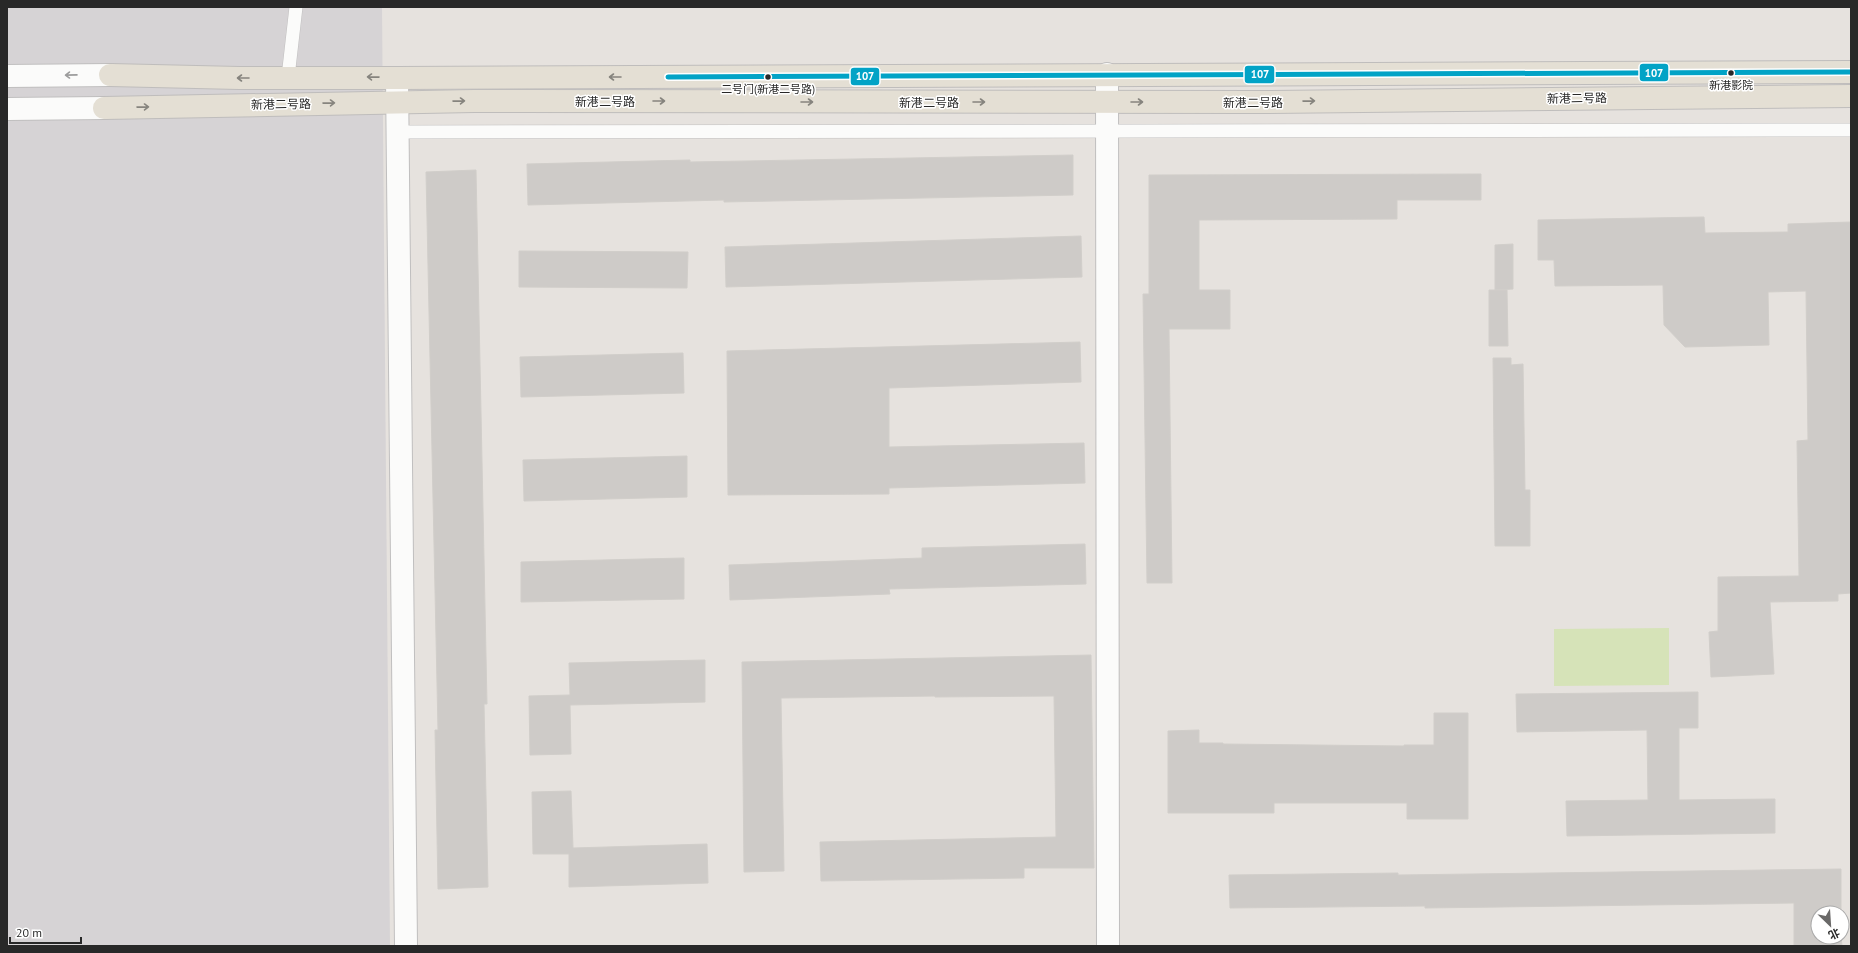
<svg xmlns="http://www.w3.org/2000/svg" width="1858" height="953" font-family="'PT Sans','Noto Sans SC',sans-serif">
  <rect width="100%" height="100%" fill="#e6e2de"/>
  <!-- industrial -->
  <polygon fill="#d6d3d5" points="7,7 382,7 390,946 7,946"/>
  <!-- pitch -->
  <polygon fill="#d6e3b8" points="1669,628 1669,685 1554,686 1554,629"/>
  <!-- building -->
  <g fill="#cecbc8" stroke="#d1ceca">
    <polygon points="1073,155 1073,195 724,202 724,200 528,205 527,164 690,160 690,162"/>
    <polygon points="476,170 487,704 484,704 488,887 438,889 435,730 438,730 426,172"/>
    <polygon points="1481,174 1481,200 1397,200 1397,219 1199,220 1199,290 1230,290 1230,329 1169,329 1172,583 1147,583 1143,294 1149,294 1149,175"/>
    <polygon points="1704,217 1705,233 1788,232 1788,224 1851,222 1851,593 1838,594 1838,601 1770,602 1774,674 1711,677 1709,632 1718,631 1718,577 1799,576 1797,441 1808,440 1806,291 1768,292 1769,345 1685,347 1664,325 1663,285 1555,286 1554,260 1538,260 1538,220"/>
    <polygon points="1081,236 1082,277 726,287 725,247"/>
    <polygon points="1513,244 1513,289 1495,290 1495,245"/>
    <polygon points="519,251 688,252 687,288 519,287"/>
    <polygon points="1489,290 1507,290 1508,346 1489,346"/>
    <polygon points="1080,342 1081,382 889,388 889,447 1084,443 1085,483 889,488 889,494 728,495 727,351"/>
    <polygon points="683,353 684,393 521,397 520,357"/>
    <polygon points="1493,358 1511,358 1511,365 1523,364 1525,490 1530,490 1530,546 1495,546"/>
    <polygon points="687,456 687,497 524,501 523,460"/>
    <polygon points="1085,544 1086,584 889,589 890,594 730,600 729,565 922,558 922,548"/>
    <polygon points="684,558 684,599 521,602 521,562"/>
    <polygon points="1091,655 1094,868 1024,868 1024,878 821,881 820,842 1056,837 1054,696 935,697 935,696 781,698 784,871 744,872 742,662"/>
    <polygon points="705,660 705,702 570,705 571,754 530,755 529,696 570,695 569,663"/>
    <polygon points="1698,692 1698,728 1679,728 1679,800 1775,799 1775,833 1567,836 1566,801 1648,800 1647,730 1517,732 1516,694"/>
    <polygon points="1434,713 1468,713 1468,819 1407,819 1407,803 1274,803 1274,813 1168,813 1168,731 1199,730 1199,743 1223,743 1223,744 1404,746 1404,745 1434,745"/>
    <polygon points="571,791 573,848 707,844 708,883 569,887 569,854 533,854 532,792"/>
    <polygon points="1841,869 1841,913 1818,913 1818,937 1841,937 1842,946 1794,946 1794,903 1425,908 1425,906 1230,908 1229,875 1398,873 1398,875"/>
  </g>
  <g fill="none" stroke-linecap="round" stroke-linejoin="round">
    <!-- lane casing -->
    <g stroke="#c0bfbf" stroke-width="14">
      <g id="lane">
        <polyline points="288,77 296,7"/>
        <polyline points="399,132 1851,130"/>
      </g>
    </g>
    <!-- street casing -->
    <g stroke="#c0bfbf" stroke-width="24">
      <g id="street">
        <polyline points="1107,74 1108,946"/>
        <polyline points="397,78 406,946"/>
      </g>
    </g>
    <!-- secondary casing -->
    <g stroke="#c0bfbf" stroke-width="24">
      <g id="secondary">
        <polyline points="7,76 110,75"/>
        <polyline points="7,109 104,108"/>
      </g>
    </g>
    <!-- primary casing -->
    <g stroke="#bfbdbc" stroke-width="24">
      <g id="primary">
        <polyline points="110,75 239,78 397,78 1851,72"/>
        <polyline points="104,108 474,101 1261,102 1851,96"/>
      </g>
    </g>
    <!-- lane -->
    <use href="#lane" stroke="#fbfbfa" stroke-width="13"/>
    <!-- street -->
    <use href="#street" stroke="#fbfbfa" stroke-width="22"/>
    <!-- secondary -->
    <use href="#secondary" stroke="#fbfbfa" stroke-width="22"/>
    <!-- primary -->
    <use href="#primary" stroke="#e4dfd4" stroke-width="22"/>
    <!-- bus-1 casing -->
    <g stroke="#fff" stroke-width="8">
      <polyline id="bus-1" points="668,77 1851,72"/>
    </g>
    <!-- bus-1 -->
    <use href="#bus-1" stroke="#02a3c6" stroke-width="5"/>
  </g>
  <!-- one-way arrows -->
  <defs><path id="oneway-shaft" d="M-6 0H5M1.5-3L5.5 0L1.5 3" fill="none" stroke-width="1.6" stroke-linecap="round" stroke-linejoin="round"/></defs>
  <use stroke="#9c9c9c" href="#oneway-shaft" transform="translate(71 75) rotate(179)"/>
  <g stroke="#86847e">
    <use href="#oneway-shaft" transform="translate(373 77) rotate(-179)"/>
    <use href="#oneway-shaft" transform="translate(615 77) rotate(180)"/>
    <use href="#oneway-shaft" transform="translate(243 78) rotate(180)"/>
    <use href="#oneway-shaft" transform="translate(459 101) rotate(-1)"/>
    <use href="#oneway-shaft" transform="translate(659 101)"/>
    <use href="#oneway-shaft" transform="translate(1309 101) rotate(-1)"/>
    <use href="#oneway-shaft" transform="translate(807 102)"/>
    <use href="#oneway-shaft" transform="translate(979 102)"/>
    <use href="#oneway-shaft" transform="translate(1137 102)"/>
    <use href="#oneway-shaft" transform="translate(329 103) rotate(-1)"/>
    <use href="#oneway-shaft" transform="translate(143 107) rotate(-1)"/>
  </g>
  <!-- markers -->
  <g fill="#282828" stroke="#fff" stroke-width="1.5">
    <circle cx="1731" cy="73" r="3.5"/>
    <circle cx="768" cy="77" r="3.5"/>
  </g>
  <g text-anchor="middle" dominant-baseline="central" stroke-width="3" stroke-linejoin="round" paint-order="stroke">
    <!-- bus labels -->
    <g font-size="11" fill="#282828" stroke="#fff">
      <text x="1731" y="85">新港影院</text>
      <text x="768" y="89">二号门(新港二号路)</text>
    </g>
    <!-- street labels -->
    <g font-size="12" fill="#282828" stroke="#fff">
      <text transform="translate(1577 98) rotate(-1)">新港二号路</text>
      <text x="605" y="101">新港二号路</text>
      <text x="929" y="102">新港二号路</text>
      <text x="1253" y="102">新港二号路</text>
      <text transform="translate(281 104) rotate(-1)">新港二号路</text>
    </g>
  </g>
  <g stroke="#fff" stroke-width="1.5">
    <rect x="1639" y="63" width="30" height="19" rx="4" fill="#02a3c6"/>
    <rect x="1244" y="65" width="31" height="19" rx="4" fill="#02a3c6"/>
    <rect x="850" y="67" width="30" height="19" rx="4" fill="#02a3c6"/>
  </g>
  <g font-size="11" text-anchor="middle" font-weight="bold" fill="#fff">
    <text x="1654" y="77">107</text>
    <text x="1260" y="78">107</text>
    <text x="865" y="80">107</text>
  </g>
  <!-- border -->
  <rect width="1858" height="953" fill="none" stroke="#282828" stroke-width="16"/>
  <!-- north arrow -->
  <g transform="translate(1830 925) rotate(155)"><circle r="19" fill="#ffffff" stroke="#a9a9a9"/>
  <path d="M0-3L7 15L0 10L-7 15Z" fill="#6a6968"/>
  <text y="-6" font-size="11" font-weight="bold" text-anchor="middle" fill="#282828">北</text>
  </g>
  <!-- scale -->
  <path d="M10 937v6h71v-6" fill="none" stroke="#282828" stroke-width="2"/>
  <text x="16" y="937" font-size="12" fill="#282828" stroke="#ffffff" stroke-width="3" paint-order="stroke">20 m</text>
</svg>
